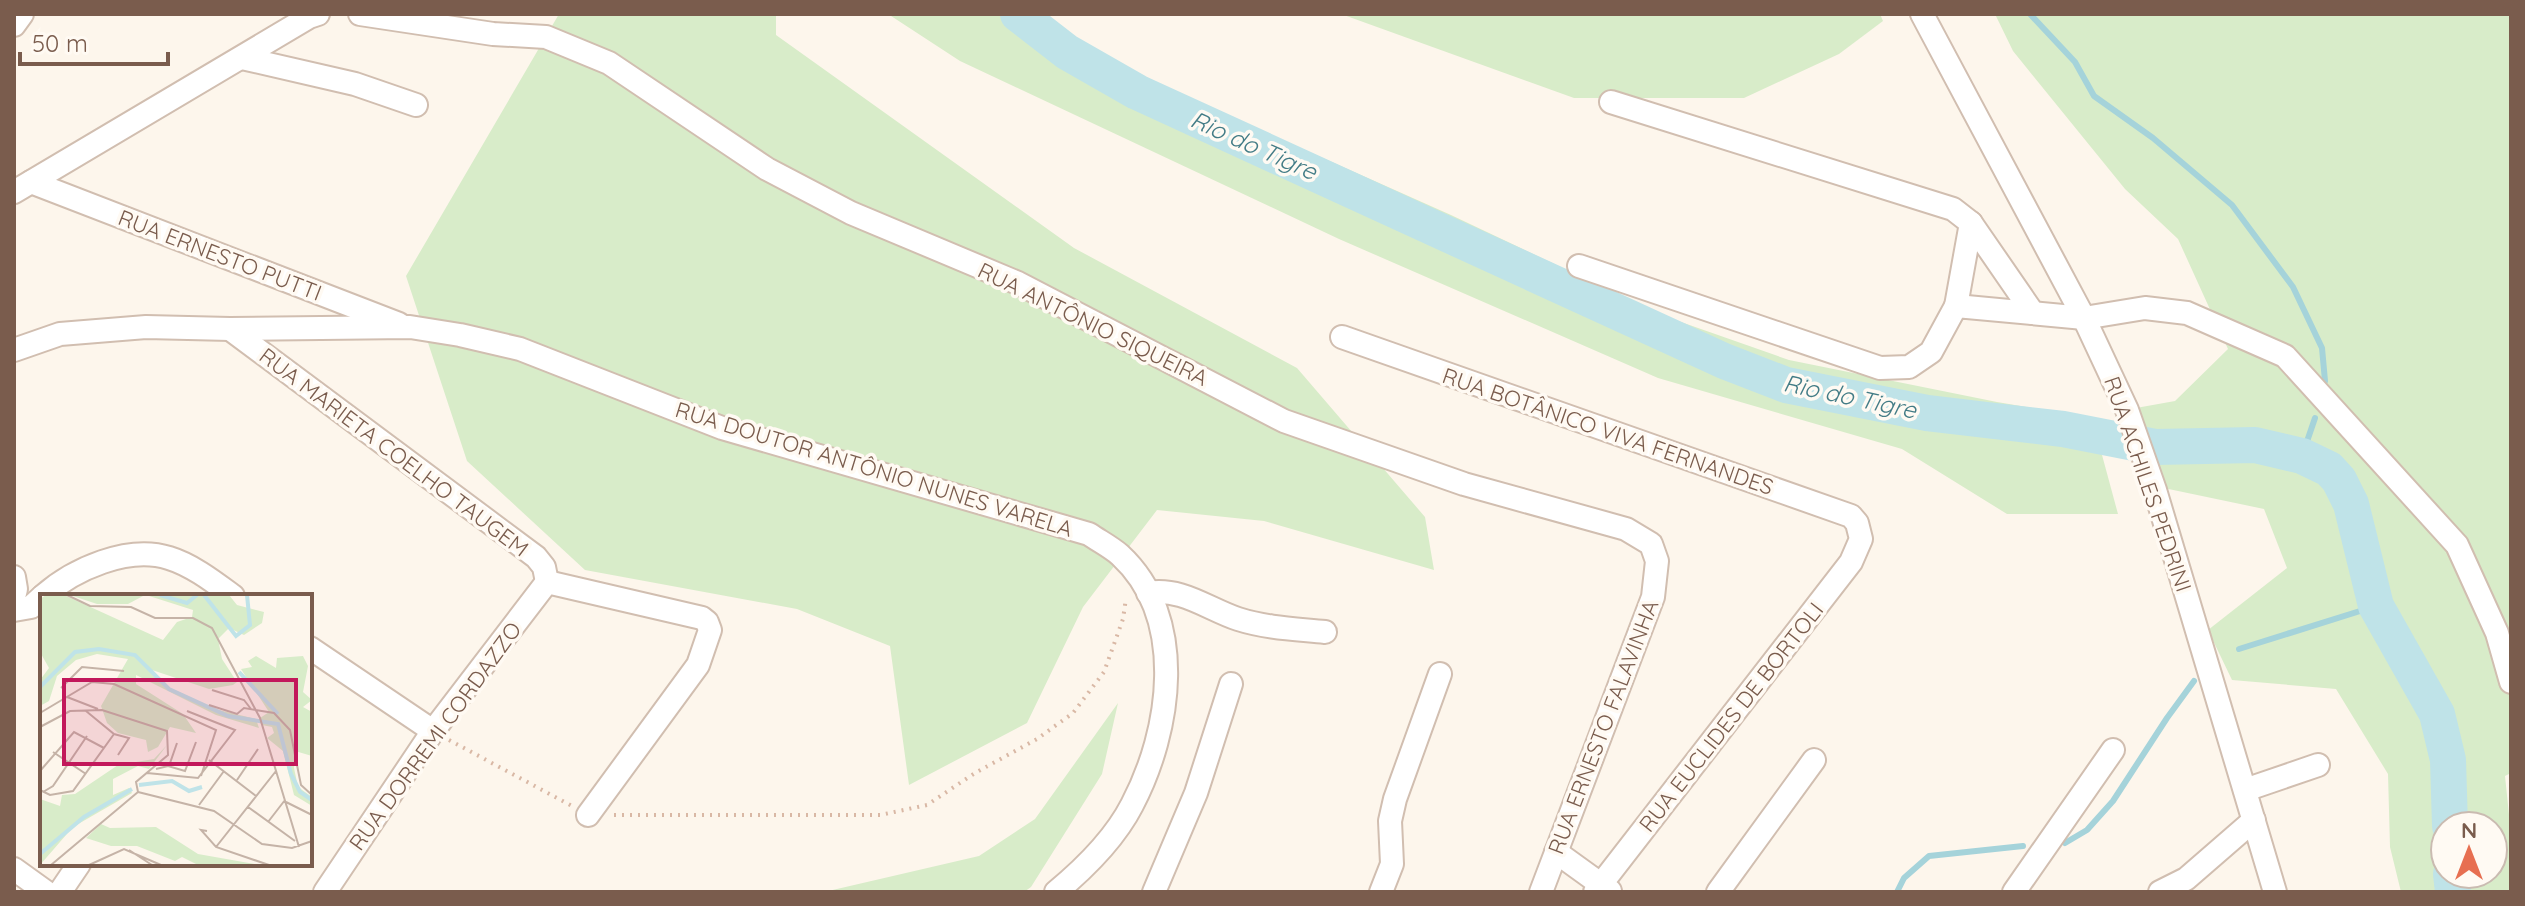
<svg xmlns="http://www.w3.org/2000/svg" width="2525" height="906" font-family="Quicksand,sans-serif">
  <rect width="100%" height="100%" fill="#fdf6ec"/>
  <!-- green -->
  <g fill="#d8ecc9" fill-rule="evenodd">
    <polygon points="559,14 776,14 776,35 1074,248 1297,368 1425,517 1434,570 1264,521 1157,510 1083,607 1027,723 909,785 890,646 797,609 585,570 467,461 406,276"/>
    <polygon points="888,14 1040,14 1066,35 1179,94 1451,215 1569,271 1581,285 1646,317 1661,315 1789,360 1997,402 2092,418 2118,514 2007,514 1902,449 1658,378 1339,239 960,61"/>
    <polygon points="1341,14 1880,14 1883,21 1839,54 1744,98 1574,98"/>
    <path d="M1995,14H2511V773L2505,776L2511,834V892H2401L2390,847L2388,774L2336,689L2232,680L2208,630L2287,568L2264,509L2159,487L2136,408L2175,401L2228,349L2178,239L2125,189L2013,51ZM2445,826H2493V874H2445Z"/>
    <polygon points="1118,703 1102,774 1031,887 1024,892 824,892 979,856 1035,819"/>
  </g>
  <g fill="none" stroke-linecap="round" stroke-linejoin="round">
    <!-- stream -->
    <g stroke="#a5d3da" stroke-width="6">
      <polyline points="2030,14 2075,62 2094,96 2153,138 2232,205 2293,287 2322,348 2325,381"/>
      <polyline points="2302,456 2315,418"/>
      <polyline points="2239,649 2376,606"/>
      <polyline points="2065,843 2087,830 2113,801 2167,718 2194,681"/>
      <polyline points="1897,892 1904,878 1929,856 2023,846"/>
    </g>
    <!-- river -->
    <g stroke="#bfe3e8" stroke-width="36">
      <polyline points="1018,14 1067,52 1137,92 1724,361 1786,385 1927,413 2063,429 2155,447 2255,445 2302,456 2329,469 2339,480 2351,504 2376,606 2437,714 2448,760 2450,826"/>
      <polyline points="2451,874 2453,892"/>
    </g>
    <!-- minor casing -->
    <g stroke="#d1beb0" stroke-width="26">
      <g id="minor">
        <polyline points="360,14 493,34 546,37 609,63 767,169 851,213 1018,283 1284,421 1464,484 1626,529 1651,544 1657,561 1653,597 1541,892"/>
        <polyline points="1922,14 2084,318 2127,410 2155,490 2275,892"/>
        <polyline points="14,25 22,14"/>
        <polyline points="242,58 355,84 416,105"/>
        <polyline points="1611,102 1953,209 1971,223 2033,313"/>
        <polyline points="31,182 399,324"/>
        <polyline points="14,192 309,17 318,14"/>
        <polyline points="1579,266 1880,368 1909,367 1931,352 1956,306 2084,318 2145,308 2187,313 2285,356 2457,545 2497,633 2511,682"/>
        <polyline points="1956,306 1971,223"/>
        <polyline points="230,329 536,557 544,567 547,582"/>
        <polyline points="1342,337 1851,516 1857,523 1861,539 1851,562 1595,892"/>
        <path d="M14,350L60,334L146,327L230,329L410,327L460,335L520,349L722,428L1089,534C1099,541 1111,547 1120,555C1188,618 1171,731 1132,805C1115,838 1085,868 1056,892"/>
        <polyline points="14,577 16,589 14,597"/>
        <polyline points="547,582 702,618 707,622 710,630 698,665 588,815"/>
        <path d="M1148,593C1181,587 1208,609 1238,619C1266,628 1296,629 1325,632"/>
        <path d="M43,596C74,569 128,545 169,558C192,565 214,582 233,596"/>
        <polyline points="14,610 31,607 42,597"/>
        <polyline points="310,648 433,731"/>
        <polyline points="2245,790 2318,765"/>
        <polyline points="1556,852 1610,891"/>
        <polyline points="14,869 46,892"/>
        <polyline points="60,892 79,864"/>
        <polyline points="325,892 433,731 547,582"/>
        <polyline points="1154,892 1196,793 1231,684"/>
        <polyline points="1381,892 1392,864 1390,821 1395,799 1440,674"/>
        <polyline points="1718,892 1814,760"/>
        <polyline points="2014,892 2113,750"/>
        <polyline points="2160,892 2186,879 2254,820"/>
      </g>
    </g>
    <!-- path -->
    <g stroke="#d9b8a5" stroke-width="4" stroke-dasharray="2 6" stroke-linecap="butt">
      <polyline points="449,740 572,806"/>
      <polyline points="614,815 880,815 927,805 975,773 1037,739 1073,713 1104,672 1123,619 1126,598"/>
    </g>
    <!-- minor -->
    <use href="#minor" stroke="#fff" stroke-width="22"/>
  </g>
  <g text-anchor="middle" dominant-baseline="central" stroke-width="7" stroke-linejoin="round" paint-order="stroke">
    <!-- street labels -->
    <g font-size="22" fill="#7a5c4d" stroke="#fffaf3">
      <text transform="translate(220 255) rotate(21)">RUA ERNESTO PUTTI</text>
      <text transform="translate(1093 324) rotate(26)">RUA ANTÔNIO SIQUEIRA</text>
      <text transform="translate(1608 431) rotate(19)">RUA BOTÂNICO VIVA FERNANDES</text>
      <text transform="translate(394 452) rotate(37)">RUA MARIETA COELHO TAUGEM</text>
      <text transform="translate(874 469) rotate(17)">RUA DOUTOR ANTÔNIO NUNES VARELA</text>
      <text transform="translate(2148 484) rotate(71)">RUA ACHILES PEDRINI</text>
      <text transform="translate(1731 717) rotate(-52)">RUA EUCLIDES DE BORTOLI</text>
      <text transform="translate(1603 727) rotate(-69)">RUA ERNESTO FALAVINHA</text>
      <text transform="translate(435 736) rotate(-54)">RUA DORREMI CORDAZZO</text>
    </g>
    <!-- water labels -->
    <g font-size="24" font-style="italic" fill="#437c86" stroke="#fffaf3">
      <text transform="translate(1254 145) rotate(24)">Rio do Tigre</text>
      <text transform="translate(1850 396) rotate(12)">Rio do Tigre</text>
    </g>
  </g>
  <!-- overview -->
  <g transform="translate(40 594)">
    <rect width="272" height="272" fill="#fdf6ec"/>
    <path d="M6,1H24L123,46L137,28L152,23L153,16L106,1H189L197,11L224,18L222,29L204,41L189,34L178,45L182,65L197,88L193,91L169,95L109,75L122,90L175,115L216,125L219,134L176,121L96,81V90L143,120L156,139L130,133L118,153L108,158L106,146L78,139L67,129L61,112L88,65L57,60L36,66L17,82L9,107L0,112V86L9,74L0,58V5ZM30,1H101L103,2L88,10H57ZM216,62L236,74L237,64L263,62L268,72L263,98L272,106L263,113L272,118V162L255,157L254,174L258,193L272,203V212L254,201L243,157L227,144L234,139L232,133L222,131L220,124L229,118L201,75L212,73L208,67ZM127,151L109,175L98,172L73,185V201L89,194L92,199L33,233L0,271V205L20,212L22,201L35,200L78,171L114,165ZM61,230L70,234L116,233L158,260L220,271H158L142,263L135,267L97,252H71L46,244Z" fill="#d8ecc9"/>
    <path fill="none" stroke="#bfe3e8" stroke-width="4" d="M120,1L147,9L157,1M164,1L196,42L210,31L207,1M199,78L238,120M0,93L35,58L59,55L95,61L129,95L188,122L238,130L251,180L260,198L272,206M99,191L132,187L149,197L162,193M0,260L44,223L92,195"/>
    <path fill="none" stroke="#c5b3a7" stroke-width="2" d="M27,1L50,12L91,13L115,24H153L172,34L220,124L259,253M21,94L42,73L84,77M172,96L204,106L211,115M27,103L58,115M169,111L197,120L204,114L234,119L250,136L261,191L272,201M46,117L74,140L89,144L78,161M0,119L52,88L74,90L176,136L161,182M0,133L30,117L62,116L127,137L128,161L96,188L98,198M13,158L46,180M169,166L216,202M129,172L137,149M116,175L128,172L145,177L156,148M0,177L34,138L64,154M107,179L158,184L195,136L147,117M197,186L218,155M0,196L10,201L33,197L74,140M3,198L13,192L47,142M98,198L174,217L222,250L252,254L272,247M246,208L272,221M159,211L184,177M208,213L255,247M228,228L245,206M167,237L161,236L176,253L229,271M176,253L236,177M89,256L112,271M11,271L98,198M49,271L84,255L121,271"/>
    <path fill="#c2185b" fill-opacity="0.15" stroke="#c2185b" stroke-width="4" d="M24,86H256V170H24Z"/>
    <rect width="272" height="272" fill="none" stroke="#7a5c4d" stroke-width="4"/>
  </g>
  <!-- border -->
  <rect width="2525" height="906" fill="none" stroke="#7a5c4d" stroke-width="32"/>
  <!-- north arrow -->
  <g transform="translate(2469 850)"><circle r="38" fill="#fffaf3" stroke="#cabbb1" stroke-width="2"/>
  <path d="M0-6L14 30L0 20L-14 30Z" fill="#e76f51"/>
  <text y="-12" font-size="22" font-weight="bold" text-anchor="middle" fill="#7a5c4d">N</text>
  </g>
  <!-- scale -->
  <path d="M20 52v12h148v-12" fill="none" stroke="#7a5c4d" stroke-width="4"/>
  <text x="32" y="52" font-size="24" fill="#7a5c4d" stroke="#fffaf3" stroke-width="6" paint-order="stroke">50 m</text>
</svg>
